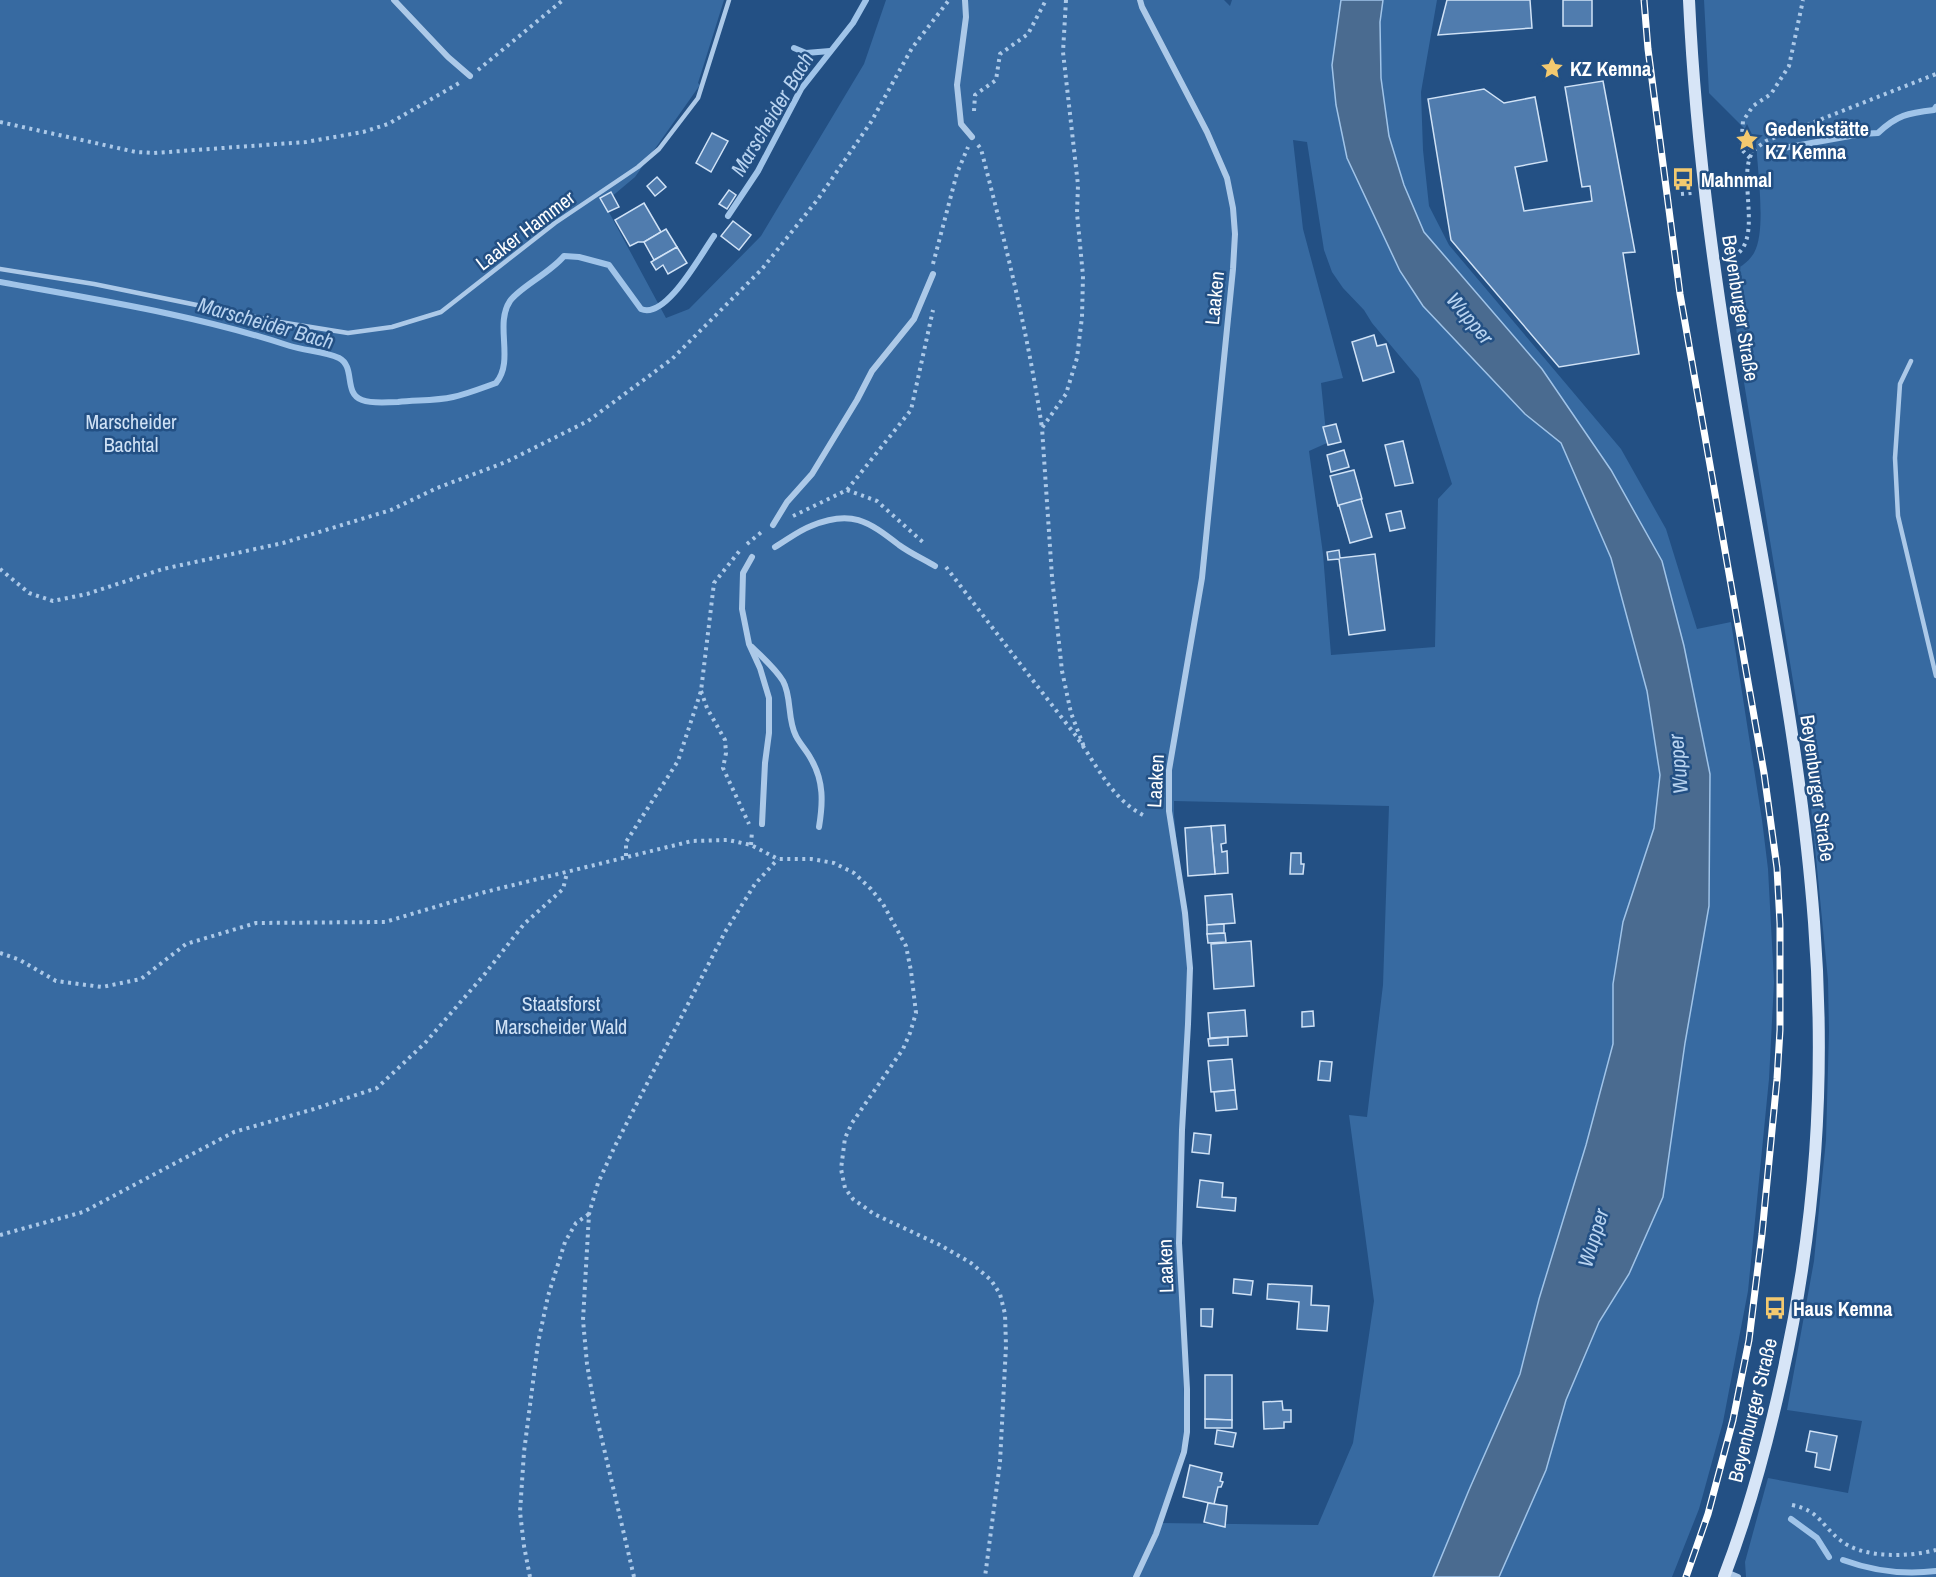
<svg xmlns="http://www.w3.org/2000/svg" width="1936" height="1577" font-family="'Archivo Narrow',sans-serif">
  <rect width="100%" height="100%" fill="#235084"/>
  <!-- green -->
  <g fill="#376aa1" fill-rule="evenodd">
    <path d="M0,0H724L698,83L700,85L635,177L604,203L666,318L689,309L761,236L864,64L886,0H1224L1230,6L1232,0H1341L1332,65L1336,105L1347,158L1400,271L1423,306L1525,414L1561,443L1611,558L1647,691L1660,775L1654,828L1623,922L1613,984V1044L1586,1145L1539,1299L1520,1374L1469,1490L1433,1577H0ZM1293,140L1307,142L1324,250L1332,272L1343,288L1364,310L1372,323L1419,379L1452,484L1438,499L1435,647L1331,655L1323,554L1309,451L1327,443L1321,383L1343,378L1303,229ZM1174,801L1389,806L1383,985L1367,1117L1349,1115L1374,1301L1353,1443L1318,1525L1160,1523L1185,1436L1180,1243L1189,967L1174,815Z"/>
    <polygon points="1383,0 1437,0 1421,92 1423,150 1429,206 1449,245 1621,449 1666,529 1697,629 1731,622 1762,820 1768,869 1774,982 1769,1079 1748,1291 1723,1422 1699,1509 1672,1577 1499,1577 1546,1470 1566,1400 1599,1322 1629,1274 1685,1043 1709,906 1710,774 1684,646 1662,561 1611,470 1542,369 1424,232 1404,185 1389,136 1381,78 1380,22"/>
    <path d="M1704,0H1936V1577H1746L1745,1562L1768,1478L1848,1493L1862,1421L1787,1410L1814,1261L1819,1209L1826,1140L1829,1031L1828,980L1807,766L1740,358L1729,273C1739,268 1748,263 1754,253C1767,230 1757,168 1756,140L1709,93Z"/>
  </g>
  <!-- water -->
  <polygon fill="#4a6b90" stroke="#a0c4e9" stroke-width="1.5" points="1341,0 1383,0 1380,22 1381,78 1389,136 1404,185 1424,232 1542,369 1611,470 1662,561 1684,646 1710,774 1709,906 1685,1043 1663,1197 1629,1274 1599,1322 1566,1400 1546,1470 1499,1577 1433,1577 1469,1490 1520,1374 1539,1299 1586,1145 1613,1044 1613,984 1623,922 1654,828 1660,775 1647,691 1611,558 1561,443 1525,414 1423,306 1400,271 1347,158 1336,105 1332,65"/>
  <g fill="none" stroke-linecap="round" stroke-linejoin="round">
    <!-- stream -->
    <g stroke="#a0c4e9" stroke-width="6">
      <polyline points="794,48 806,53 830,51"/>
      <path d="M1778,149L1861,134L1878,133C1897,115 1908,113 1934,110L1936,107"/>
      <polyline points="728,216 758,171 801,89 853,23 866,0"/>
      <path d="M0,282C98,300 196,315 290,346C306,351 324,351 339,358C356,367 343,393 362,400C373,404 386,402 398,402C416,400 435,401 453,397C467,394 482,388 496,383C515,360 494,325 510,301C520,287 550,273 564,256L579,257L609,265L641,309C666,320 701,254 714,236"/>
      <polyline points="1791,1519 1817,1538 1829,1557"/>
      <path d="M1843,1560C1873,1571 1904,1575 1936,1571"/>
    </g>
  </g>
  <!-- building -->
  <g fill="#507cae" stroke="#d0e2f6" stroke-width="1.5">
    <polygon points="1447,0 1530,0 1532,28 1438,35"/>
    <rect x="1563" y="0" width="29" height="26"/>
    <polygon points="1603,81 1635,252 1623,253 1639,354 1559,367 1451,240 1428,99 1484,89 1504,103 1535,97 1547,161 1515,167 1524,211 1592,201 1590,186 1582,187 1565,87"/>
    <polygon points="712,133 728,141 711,172 696,163"/>
    <polygon points="657,177 666,187 655,196 647,186"/>
    <polygon points="729,190 736,195 727,209 719,204"/>
    <polygon points="611,192 619,207 608,212 600,198"/>
    <polygon points="644,203 661,232 644,242 638,242 630,246 615,220"/>
    <polygon points="733,221 751,235 739,250 721,236"/>
    <polygon points="666,229 677,247 654,260 644,242"/>
    <polygon points="677,247 687,263 668,274 663,265 656,270 651,262"/>
    <polygon points="1374,335 1377,346 1386,344 1394,372 1363,381 1352,342"/>
    <polygon points="1336,424 1341,442 1328,445 1323,427"/>
    <polygon points="1403,441 1413,483 1395,486 1385,445"/>
    <polygon points="1344,450 1349,467 1331,472 1327,455"/>
    <polygon points="1354,470 1362,499 1338,506 1330,476"/>
    <polygon points="1361,499 1372,537 1350,543 1339,505"/>
    <polygon points="1401,511 1405,528 1390,531 1386,514"/>
    <polygon points="1339,550 1340,558 1375,554 1385,630 1349,635 1339,559 1328,560 1327,552"/>
    <polygon points="1225,825 1226,843 1221,844 1222,852 1227,851 1228,873 1215,874 1211,826"/>
    <polygon points="1211,826 1215,874 1188,876 1185,828"/>
    <polygon points="1291,853 1301,853 1301,864 1304,864 1303,874 1290,874"/>
    <polygon points="1232,894 1235,923 1207,925 1205,896"/>
    <polygon points="1224,924 1224,933 1207,934 1207,925"/>
    <polygon points="1225,933 1226,942 1208,943 1207,934"/>
    <polygon points="1251,941 1254,986 1214,989 1211,944"/>
    <polygon points="1245,1010 1247,1036 1210,1038 1208,1013"/>
    <polygon points="1313,1011 1314,1026 1302,1027 1302,1012"/>
    <polygon points="1228,1037 1228,1045 1209,1046 1208,1039"/>
    <polygon points="1232,1059 1235,1090 1211,1092 1208,1061"/>
    <polygon points="1320,1061 1332,1062 1330,1081 1318,1080"/>
    <polygon points="1235,1090 1237,1109 1216,1111 1214,1092"/>
    <polygon points="1194,1133 1211,1135 1209,1154 1192,1152"/>
    <polygon points="1200,1180 1223,1183 1222,1197 1236,1198 1235,1211 1197,1207"/>
    <polygon points="1234,1279 1253,1281 1251,1295 1233,1293"/>
    <polygon points="1268,1284 1312,1286 1311,1305 1329,1306 1327,1331 1297,1329 1299,1302 1267,1299"/>
    <polygon points="1201,1309 1213,1309 1212,1327 1201,1326"/>
    <polygon points="1205,1375 1232,1375 1232,1420 1205,1419"/>
    <polygon points="1282,1401 1283,1410 1291,1410 1291,1422 1284,1422 1284,1428 1264,1429 1263,1402"/>
    <polygon points="1205,1419 1232,1420 1232,1428 1205,1428"/>
    <polygon points="1217,1430 1236,1433 1233,1447 1215,1444"/>
    <polygon points="1810,1431 1837,1436 1830,1470 1815,1467 1817,1453 1806,1451"/>
    <polygon points="1190,1465 1222,1473 1220,1481 1223,1482 1221,1487 1218,1487 1214,1504 1183,1497"/>
    <polygon points="1208,1503 1227,1506 1225,1527 1204,1522"/>
  </g>
  <g fill="none" stroke-linecap="round" stroke-linejoin="round">
    <!-- path -->
    <g stroke="#acc9e8" stroke-width="4" stroke-dasharray="3 4.5" stroke-linecap="butt">
      <polyline points="1066,0 1063,52 1078,185 1077,213 1083,276 1082,317 1077,358 1066,394 1042,428 1052,577 1062,671 1071,713 1084,747"/>
      <polyline points="478,70 563,0"/>
      <polyline points="974,111 975,95 996,80 1000,54 1028,34 1046,0"/>
      <polyline points="0,122 136,152 154,153 306,142 363,132 388,124 459,83"/>
      <path d="M978,145L981,149C1005,242 1028,333 1042,428"/>
      <polyline points="1749,146 1752,153"/>
      <polyline points="1750,158 1741,149 1743,121 1753,106 1771,94 1789,66 1803,0"/>
      <polyline points="1681,194 1692,193"/>
      <path d="M1726,259C1768,250 1736,180 1752,153C1754,149 1762,144 1766,141L1936,74"/>
      <polyline points="933,264 957,173 968,147"/>
      <polyline points="847,490 877,501 925,544"/>
      <polyline points="793,516 847,490 911,410 933,310"/>
      <polyline points="747,544 764,530"/>
      <path d="M946,567C988,622 1030,677 1073,732C1096,762 1111,801 1147,817"/>
      <polyline points="0,569 29,593 53,601 87,594 163,569 283,543 391,510 437,488 506,462 588,421 672,359 762,269 818,199 871,122 912,48 949,0"/>
      <polyline points="701,691 707,708 725,740 726,753 723,768 749,824"/>
      <polyline points="751,845 752,831"/>
      <polyline points="626,856 626,842 678,761 701,691 714,583 741,549"/>
      <polyline points="0,953 20,960 56,981 102,987 141,979 186,944 256,923 385,922 485,892 692,841 728,840 751,845 778,859 811,859 834,863 854,873 871,889 883,904 906,946 911,971 916,1013 910,1033 903,1049 852,1123 845,1138 841,1169 845,1188 853,1199 874,1214 940,1245 971,1263 991,1280 1000,1294 1005,1314 1006,1346 1000,1462 985,1577"/>
      <polyline points="0,1235 83,1212 234,1132 314,1109 377,1088 425,1043 484,975 524,924 563,889 567,873"/>
      <path d="M1792,1505C1820,1511 1820,1524 1840,1540C1863,1559 1909,1557 1936,1550"/>
      <polyline points="530,1577 524,1546 520,1512 524,1452 538,1343 548,1296 565,1242 576,1223 589,1214"/>
      <polyline points="634,1577 595,1410 587,1364 583,1320 589,1214 598,1183 615,1146 725,932 755,884 778,859"/>
    </g>
    <!-- lane -->
    <g stroke="#acc9e8" stroke-width="4.5">
      <polyline points="0,269 94,284 280,322 348,333 392,327 441,312 555,223 638,167 659,149 698,98 729,0"/>
      <polyline points="1911,361 1900,384 1895,458 1898,516 1936,676"/>
    </g>
    <!-- street -->
    <g stroke="#acc9e8" stroke-width="6">
      <polyline points="394,0 448,57 470,76"/>
      <polyline points="965,0 966,17 957,85 961,124 972,137"/>
      <polyline points="773,525 787,502 812,474 857,400 872,371 914,319 933,274"/>
      <path d="M775,547C787,540 798,531 811,526C851,509 868,521 899,545C910,553 923,559 935,566"/>
      <polyline points="752,557 743,573 742,609 749,644 760,668 769,698 769,733 765,763 762,824"/>
      <path d="M752,647C762,657 775,668 783,681C792,697 787,719 796,736C800,744 807,751 811,759C824,781 823,803 819,827"/>
      <polyline points="1726,1572 1738,1577"/>
      <polyline points="1136,1577 1156,1534 1184,1452 1187,1432 1187,1389 1179,1243 1182,1130 1188,1024 1190,968 1185,913 1169,811 1169,770 1202,578 1233,269 1235,234 1233,208 1227,178 1207,132 1142,7 1140,0"/>
    </g>
    <!-- secondary -->
    <path stroke="#d7e5f7" stroke-width="12" d="M1689,0C1696,153 1718,304 1744,454C1771,609 1802,765 1814,922C1826,1079 1816,1224 1782,1377C1767,1445 1749,1512 1724,1577"/>
    <!-- rail casing -->
    <g stroke="#fff" stroke-width="7">
      <polyline id="rail" points="1644,0 1648,49 1680,294 1764,773 1777,868 1780,924 1780,1030 1777,1079 1762,1234 1749,1340 1733,1420 1708,1514 1686,1577"/>
    </g>
    <!-- rail -->
    <use href="#rail" stroke="#235084" stroke-width="4.5" stroke-dasharray="14" stroke-linecap="butt"/>
  </g>
  <!-- icons -->
  <defs>
    <g id="sight-bare" transform="scale(1.8)"><path d="M0-6L1.8-2.2L6-1.7L2.9 1.2L3.7 5.4L0 3.3L-3.7 5.4L-2.9 1.2L-6-1.7L-1.8-2.2Z" fill="#f3c96f" stroke="#235084" stroke-width="2.5" paint-order="stroke"/></g>
    <g id="bus-bare" transform="scale(1.8)"><path d="M-5-6H5V4H4V6H2V4H-2V6H-4V4H-5ZM-3.5-4V0h7V-4ZM-3.5 1.2v1.5H-2V1.2ZM2 1.2v1.5H3.5V1.2Z" fill="#f3c96f" stroke="#235084" stroke-width="2.5" paint-order="stroke"/></g>
  </defs>
  <g fill-rule="evenodd">
    <use href="#sight-bare" x="1552" y="68"/>
    <use href="#sight-bare" x="1747" y="140"/>
    <use href="#bus-bare" x="1683" y="179"/>
    <use href="#bus-bare" x="1775" y="1308"/>
  </g>
  <g text-anchor="middle" dominant-baseline="central" stroke-width="5" stroke-linejoin="round" paint-order="stroke">
    <!-- poi labels -->
    <g font-size="20" font-weight="bold" fill="#fff" stroke="#235084" text-anchor="start">
      <text x="1570" y="68">KZ Kemna</text>
      <text x="1765" y="128">Gedenkstätte<tspan x="1765" dy="23">KZ Kemna</tspan></text>
      <text x="1701" y="179">Mahnmal</text>
      <text x="1793" y="1308">Haus Kemna</text>
    </g>
    <!-- street labels -->
    <g font-size="20" fill="#fff" stroke="#235084">
      <text transform="translate(525 230) rotate(-37)">Laaker Hammer</text>
      <text transform="translate(1214 298) rotate(-84)">Laaken</text>
      <text transform="translate(1741 308) rotate(81)">Beyenburger Straße</text>
      <text transform="translate(1155 781) rotate(-87)">Laaken</text>
      <text transform="translate(1818 788) rotate(82)">Beyenburger Straße</text>
      <text transform="translate(1165 1266) rotate(-92)">Laaken</text>
      <text transform="translate(1752 1410) rotate(-76)">Beyenburger Straße</text>
    </g>
    <!-- park labels -->
    <g font-size="20" fill="#d0e2f6" stroke="#235084">
      <text x="131" y="421">Marscheider<tspan x="131" dy="23">Bachtal</tspan></text>
      <text x="561" y="1003">Staatsforst<tspan x="561" dy="23">Marscheider Wald</tspan></text>
    </g>
    <!-- water labels -->
    <g font-size="21" font-style="italic" fill="#b8d3f0" stroke="#235084">
      <text transform="translate(772 114) rotate(-59)">Marscheider Bach</text>
      <text transform="translate(1470 318) rotate(50)">Wupper</text>
      <text transform="translate(266 323) rotate(16)">Marscheider Bach</text>
      <text transform="translate(1678 764) rotate(-95)">Wupper</text>
      <text transform="translate(1593 1238) rotate(-73)">Wupper</text>
    </g>
  </g>
</svg>
